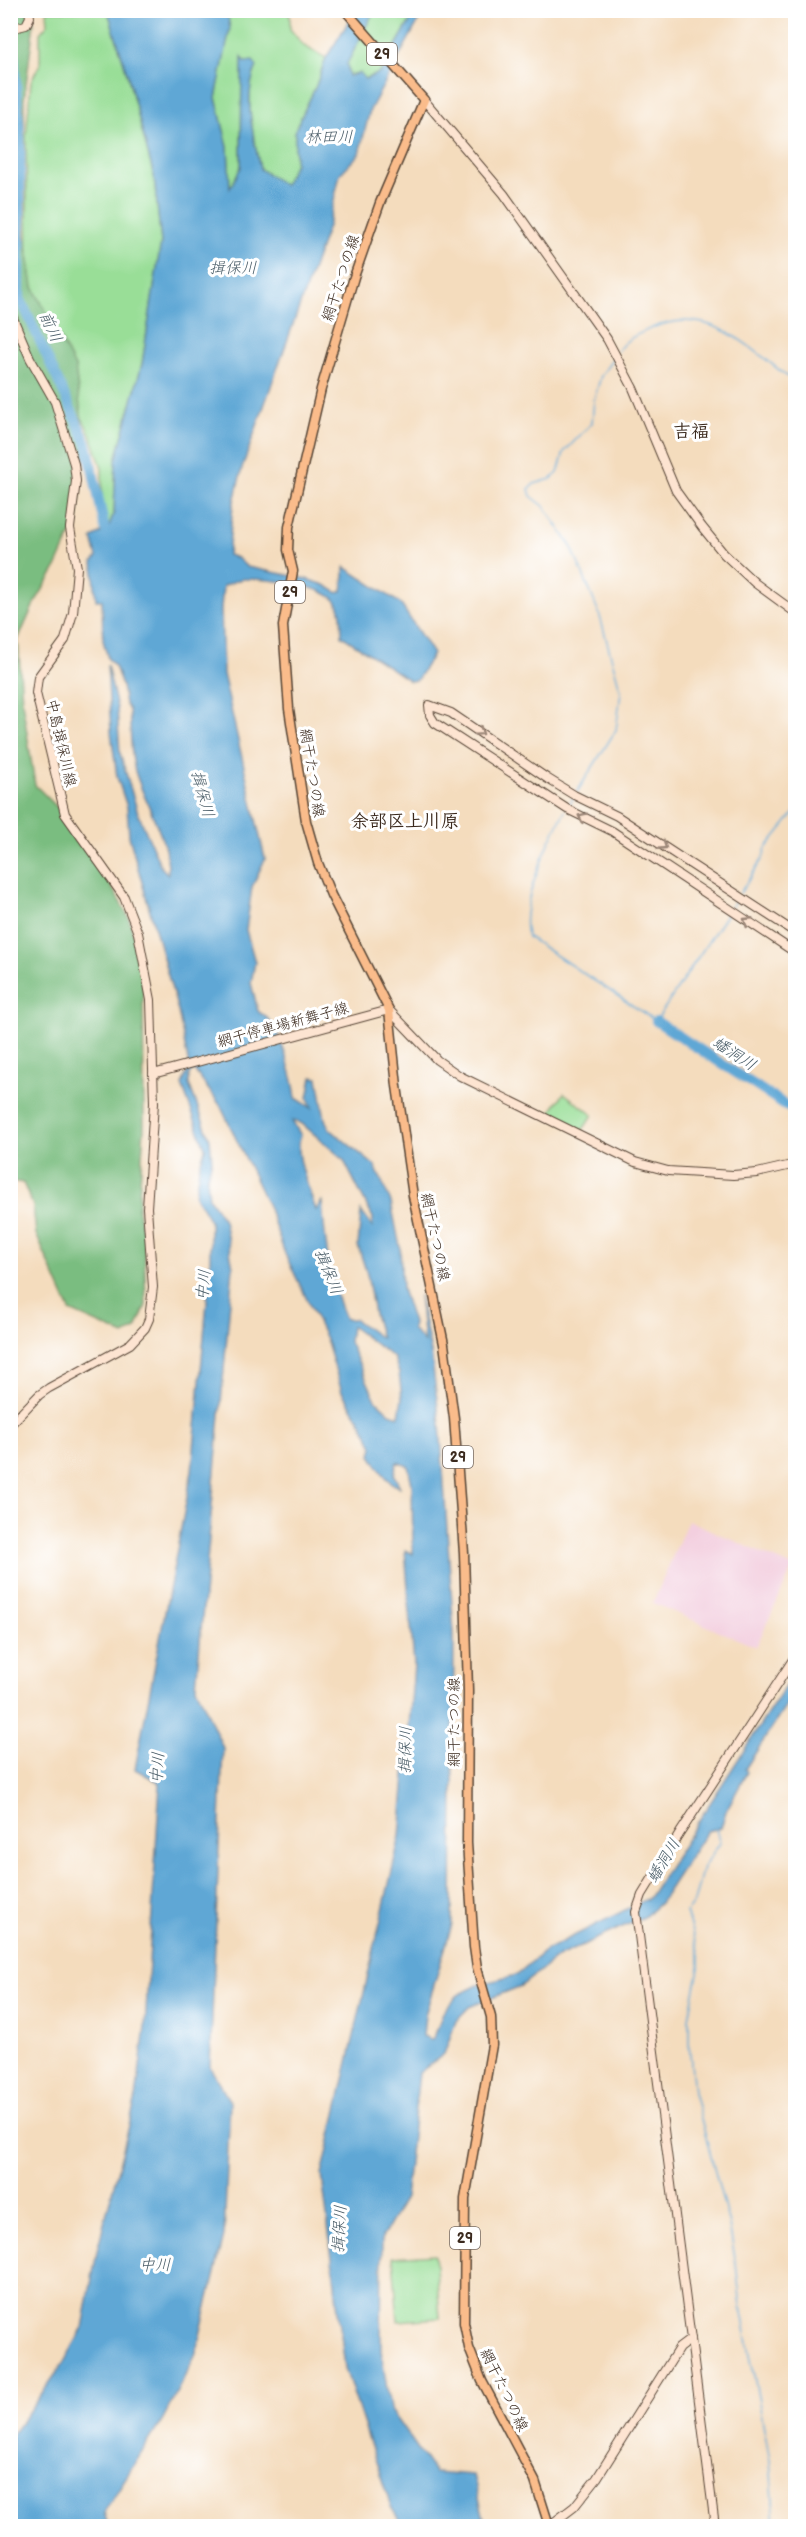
<svg xmlns="http://www.w3.org/2000/svg" width="806" height="2537" font-family="'Balsamiq Sans','Klee One',sans-serif">
  <rect width="100%" height="100%" fill="#fff"/>
  <filter id="ink" filterUnits="userSpaceOnUse"><feTurbulence type="fractalNoise" baseFrequency=".0167" numOctaves="2"/><feDisplacementMap in="SourceGraphic" scale="12" xChannelSelector="R" yChannelSelector="G"/><feConvolveMatrix kernelMatrix="1 2 1 2 8 2 1 2 1" color-interpolation-filters="sRGB"/></filter>
  <filter id="wash" filterUnits="userSpaceOnUse"><feTurbulence type="fractalNoise" baseFrequency=".008" numOctaves="4" result="noise"/><feDisplacementMap in="SourceGraphic" scale="24" xChannelSelector="R" yChannelSelector="G"/><feGaussianBlur stdDeviation="1.35" result="paint"/><feColorMatrix in="noise" values="0 0 0 0 0 0 0 0 0 0 0 0 0 0 0 0 0 1.4 0 .05"/><feComposite in="paint" operator="in"/></filter>
  <g filter="url(#wash)">
    <rect width="100%" height="100%" fill="#f4dcbd"/>
    <!-- built -->
    <polygon fill="#f3cfdf" points="688,1520 793,1567 756,1647 653,1603"/>
    <!-- green -->
    <g fill="#99de97" stroke="#6a845a" stroke-width="1.5">
      <path d="M283,10L290,14V29L304,46L326,58L316,86L295,130V163L284,185L260,169C254,137 242,97 257,66L242,59L241,167L230,190L228,147L216,98L229,28L227,11Z"/>
      <polygon points="47,11 108,11 127,73 154,177 161,242 142,364 116,460 114,512 108,529 102,529 102,468 92,438 55,364 28,270 26,137 31,81 40,64 40,33 48,24"/>
      <polygon points="374,11 416,11 380,73 365,79 349,76 347,64"/>
      <polygon points="564,1093 593,1115 582,1131 548,1116"/>
      <polygon points="435,2254 440,2318 398,2321 393,2257"/>
    </g>
    <!-- forest -->
    <polygon fill="#7abd80" stroke="#5a744f" stroke-width="1.5" points="10,11 28,11 34,23 24,100 25,234 33,287 75,367 85,446 77,521 55,570 34,604 18,640 22,701 35,785 58,808 65,820 100,866 129,918 143,974 144,1129 138,1211 144,1239 146,1305 136,1329 124,1335 70,1311 36,1234 33,1206 23,1183 11,1181"/>
    <!-- water -->
    <path fill="#5ea7d5" stroke="#4c687a" stroke-width="1.5" fill-rule="evenodd" d="M108,11H227L230,28L216,98L228,147L230,188L241,167L242,57L245,62L253,61L257,66C242,97 254,137 260,169L284,185L295,163V130L316,86L326,58L355,11H374L347,64L349,76L360,73L365,79L380,73L416,11H424L370,110L359,154L340,174L328,226L242,468L233,506L228,555L237,558L247,567L303,578L325,585L338,593L342,591L345,567L400,603L433,654L417,680L410,681L342,636C341,625 343,608 335,600C318,584 268,579 245,579C238,578 230,584 223,586L221,608L223,674L265,859L252,887L246,930L255,962L251,983L258,1011C261,1014 267,1017 269,1020C281,1034 294,1079 296,1098L312,1108L308,1098L312,1077L318,1078L325,1119L330,1129L375,1166L391,1202L400,1247L402,1289L413,1323L412,1329L424,1342L419,1295L431,1352L440,1424L454,1634L452,1925L425,2015L423,2036L430,2039L434,2038L443,2012L458,1995L478,1985L516,1975L546,1950L649,1898L795,1671V1692L745,1769L747,1772L726,1811L721,1828L707,1831L660,1903L644,1917L559,1956L521,1986L469,2007L456,2021L444,2054L419,2073L405,2198L382,2237L381,2350L390,2409L434,2472L473,2475L486,2526H403L391,2507L345,2368L322,2175L400,1836L414,1665L405,1550L413,1554L412,1484L408,1466L397,1462L394,1475L400,1487C387,1484 378,1466 371,1455L373,1446L363,1425L342,1392L326,1339L285,1254L268,1206L220,1105L194,1070L189,1075V1084L210,1139L212,1160L207,1178L209,1198L224,1220L233,1267L196,1687L223,1748L210,2067L230,2102L224,2236L195,2356L163,2419L104,2512L108,2526H11V2436L63,2364L83,2328L97,2251L136,2098L145,2027L160,1783L135,1769L192,1471L210,1268V1221L195,1195L199,1168L205,1148L182,1085L189,1066L178,1011L129,836L127,807L117,777L111,732L107,665L117,708L120,753L138,813L161,867L168,874C170,842 144,802 135,771C130,752 131,730 129,710L125,704L122,686L115,666L108,659L103,640L102,600H96L93,562L97,557L92,538L108,529L114,512L116,460L142,364L161,242L154,176L127,73ZM292,1121L301,1123L343,1159L373,1218L372,1227L361,1211L358,1246L367,1274L374,1314L381,1338L354,1319H345C329,1283 325,1240 322,1201L316,1210C310,1192 293,1152 301,1135ZM351,1326L394,1358L399,1373L402,1398L399,1416L390,1413L376,1400L349,1342Z"/>
    <g fill="none" stroke-linecap="round" stroke-linejoin="round">
      <!-- stream -->
      <g stroke="#5ea7d5" stroke-width="1.5">
        <path d="M618,351C626,338 639,334 652,328C712,303 751,350 796,383"/>
        <polyline points="577,792 616,730 621,692 599,613 572,548 545,507 531,496 529,489 534,484 551,479 558,473 564,452 592,423 594,400 601,376 614,357"/>
        <polyline points="568,807 573,798"/>
        <path d="M565,811C551,837 516,909 528,937L656,1021L728,912"/>
        <polyline points="740,893 763,858 766,848 796,811"/>
        <polyline points="732,906 738,897"/>
        <polyline points="716,1829 720,1843 703,1867 694,1902 686,1912 699,1955 699,1968 689,2018 689,2044 694,2092 729,2225 736,2264 741,2307 770,2460 775,2526"/>
      </g>
      <!-- river -->
      <g stroke="#5ea7d5" stroke-width="10">
        <polyline points="13,43 20,138 20,298 87,444 105,529 115,541"/>
        <polyline points="656,1021 796,1112"/>
      </g>
    </g>
  </g>
  <g filter="url(#ink)">
    <g fill="none" stroke-linecap="round" stroke-linejoin="round">
      <!-- secondary casing -->
      <g stroke="#574536" stroke-width="10">
        <g id="secondary">
          <polyline points="10,29 26,25 30,17 29,10"/>
          <polyline points="424,100 504,194 607,339 633,388 676,491 702,527 724,554 755,583 796,613"/>
          <polyline points="10,311 30,358 55,402 74,464 76,481 70,528 77,568 73,613 65,640 38,677 36,693 65,814 124,897 138,933 151,1000 154,1103 147,1208 153,1287 149,1319 145,1328 130,1344 49,1388 39,1395 10,1425"/>
          <polyline points="796,933 617,816 574,795 548,779 451,713 429,705 430,715 435,723 567,809 612,831 796,953"/>
          <polyline points="153,1074 389,1010 437,1060 460,1076 635,1162 668,1171 733,1175 757,1173 796,1164"/>
          <polyline points="549,2526 574,2507 597,2478 679,2348 691,2339"/>
          <polyline points="715,2526 636,1912 642,1895 680,1833 796,1655"/>
        </g>
      </g>
      <!-- primary casing -->
      <g stroke="#574536" stroke-width="11">
        <polyline id="primary" points="345,10 424,100 380,203 354,277 321,389 289,527 288,550 293,571 283,626 289,709 306,821 318,863 331,895 389,1010 397,1086 413,1196 444,1344 454,1418 464,1553 468,1691 467,1843 474,1947 477,1968 491,2017 492,2045 465,2199 464,2323 469,2348 482,2381 535,2481 547,2519"/>
      </g>
      <!-- secondary -->
      <use href="#secondary" stroke="#fde4d1" stroke-width="8"/>
      <!-- primary -->
      <use href="#primary" stroke="#fabc8b" stroke-width="8"/>
    </g>
    <!-- one-way arrows -->
    <defs><path id="oneway-chevron" d="M-2-3.5L2.5 0L-2 3.5" fill="none" stroke-width="1.6" stroke-linecap="round" stroke-linejoin="round" transform="scale(1.5)"/></defs>
    <g stroke="#9c8778">
      <use href="#oneway-chevron" transform="translate(480 732) rotate(34)"/>
      <use href="#oneway-chevron" transform="translate(582 817) rotate(-154)"/>
      <use href="#oneway-chevron" transform="translate(663 846) rotate(33)"/>
      <use href="#oneway-chevron" transform="translate(747 921) rotate(-147)"/>
    </g>
  </g>
  <g text-anchor="middle" dominant-baseline="central" stroke-width="6" stroke-linejoin="round" paint-order="stroke">
    <!-- shield labels -->
    <g fill="#fff" stroke="#766a62" stroke-width="1.5">
      <rect x="367" y="43" width="30" height="22" rx="4.5"/>
      <rect x="275" y="581" width="30" height="22" rx="4.5"/>
      <rect x="443" y="1446" width="30" height="22" rx="4.5"/>
      <rect x="450" y="2227" width="30" height="22" rx="4.5"/>
    </g>
    <g font-size="14" font-weight="bold" fill="#3b2a1e">
      <text x="382" y="54">29</text>
      <text x="290" y="592">29</text>
      <text x="458" y="1457">29</text>
      <text x="465" y="2238">29</text>
    </g>
    <!-- street labels -->
    <g font-size="15" fill="#3b2a1e" stroke="#fff">
      <text transform="translate(341 278) rotate(-72)">網干たつの線</text>
      <text transform="translate(61 743) rotate(77)">中島揖保川線</text>
      <text transform="translate(312 773) rotate(81)">網干たつの線</text>
      <text transform="translate(283 1025) rotate(-15)">網干停車場新舞子線</text>
      <text transform="translate(435 1237) rotate(78)">網干たつの線</text>
      <text transform="translate(454 1722) rotate(-90)">網干たつの線</text>
      <text transform="translate(504 2390) rotate(64)">網干たつの線</text>
    </g>
    <!-- water labels -->
    <g font-size="16" font-style="italic" fill="#495c67" stroke="#fff">
      <text x="329" y="137">林田川</text>
      <text x="233" y="268">揖保川</text>
      <text transform="translate(50 327) rotate(65)">前川</text>
      <text transform="translate(202 794) rotate(75)">揖保川</text>
      <text transform="translate(734 1054) rotate(33)">蟠洞川</text>
      <text transform="translate(328 1272) rotate(68)">揖保川</text>
      <text transform="translate(204 1285) rotate(-85)">中川</text>
      <text transform="translate(406 1750) rotate(-89)">揖保川</text>
      <text transform="translate(158 1768) rotate(-86)">中川</text>
      <text transform="translate(664 1861) rotate(-59)">蟠洞川</text>
      <text transform="translate(340 2229) rotate(-87)">揖保川</text>
      <text x="155" y="2265">中川</text>
    </g>
    <!-- quarter labels -->
    <g font-size="18" font-weight="bold" fill="#3b2a1e" stroke="#fff">
      <text x="691" y="431">吉福</text>
      <text x="405" y="821">余部区上川原</text>
    </g>
  </g>
  <!-- margin -->
  <rect width="806" height="2537" fill="none" stroke="#fff" stroke-width="36"/>
</svg>
